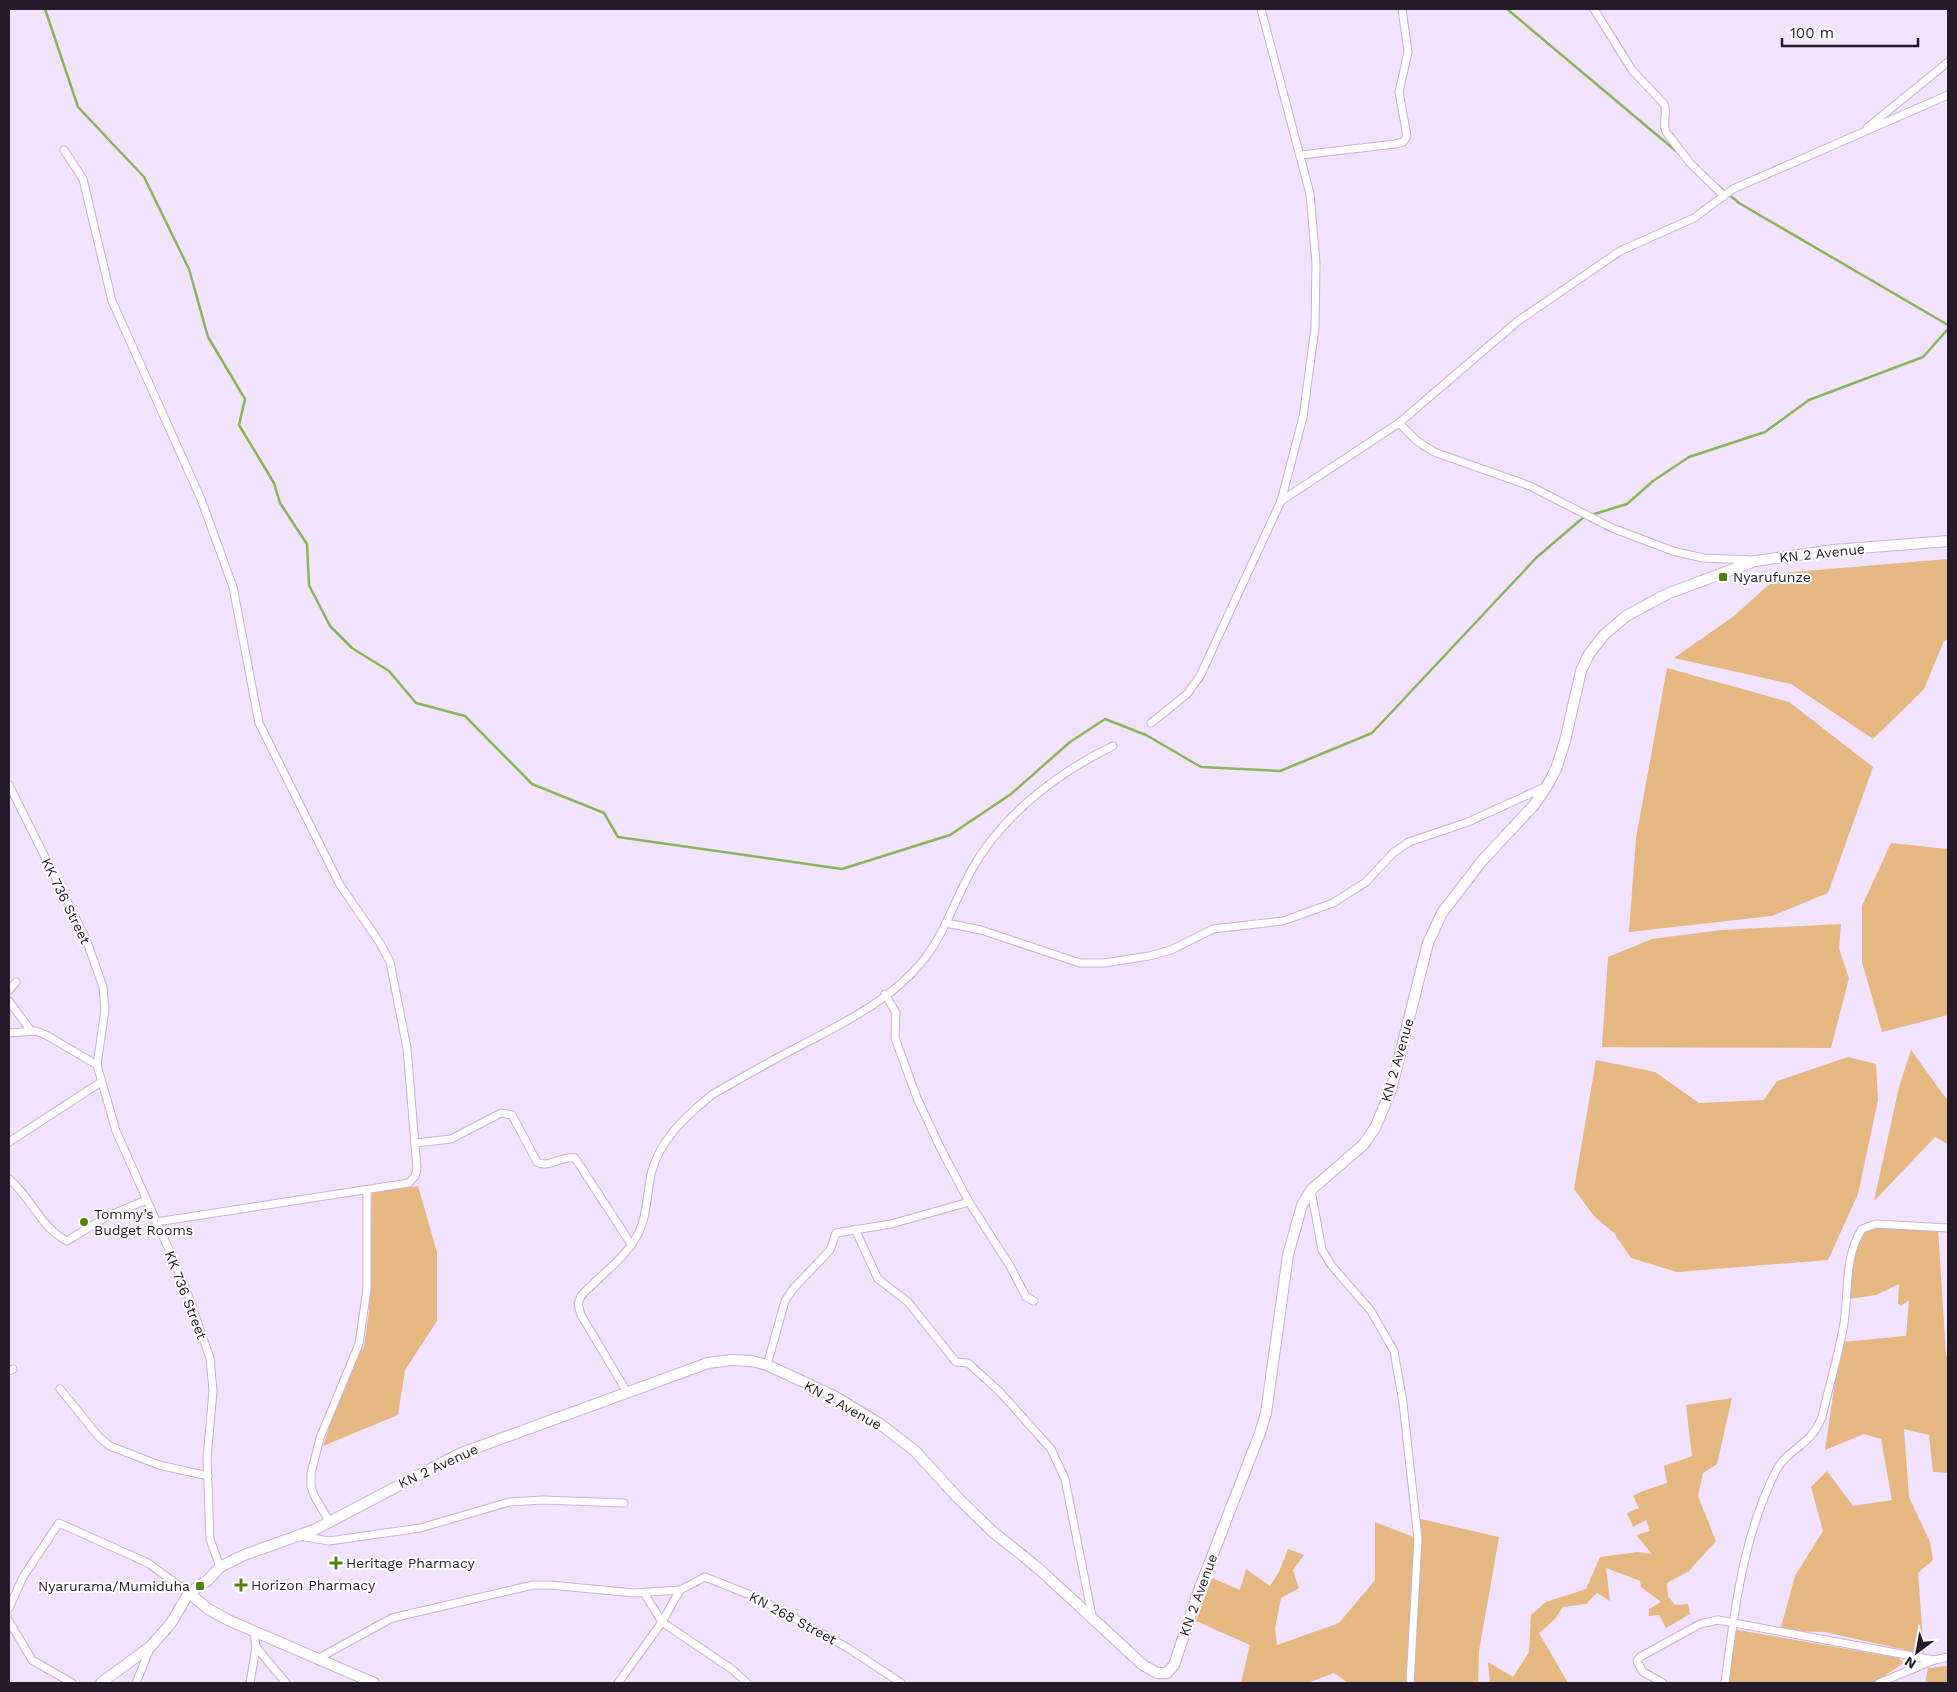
<svg xmlns="http://www.w3.org/2000/svg" width="1957" height="1692" font-family="'Work Sans',sans-serif">
  <rect width="100%" height="100%" fill="#f1e2fd"/>
  <!-- green -->
  <g fill="#e5b781">
    <polygon points="1948,559 1948,639 1944,641 1924,689 1873,739 1791,684 1674,658 1734,616 1782,573"/>
    <polygon points="1667,668 1789,702 1873,767 1828,893 1772,916 1629,932 1636,838"/>
    <polygon points="1891,843 1948,849 1948,1015 1882,1032 1862,962 1862,906"/>
    <polygon points="1841,924 1839,949 1849,978 1831,1048 1602,1047 1608,957 1652,939 1722,930"/>
    <polygon points="1911,1050 1948,1101 1948,1144 1935,1137 1874,1201 1899,1087"/>
    <polygon points="1848,1057 1876,1064 1878,1100 1858,1194 1828,1260 1677,1272 1631,1258 1614,1233 1594,1216 1574,1189 1596,1060 1655,1072 1699,1103 1764,1100 1777,1081"/>
    <polygon points="418,1186 437,1252 437,1321 405,1370 398,1415 323,1446 348,1369 364,1347 369,1311 372,1192"/>
    <polygon points="1879,1224 1938,1228 1946,1356 1948,1356 1948,1473 1933,1472 1929,1435 1904,1429 1909,1497 1930,1542 1933,1560 1918,1573 1924,1654 1825,1632 1780,1631 1795,1576 1823,1531 1811,1487 1827,1471 1853,1506 1892,1500 1881,1439 1864,1434 1825,1450 1841,1342 1906,1336 1909,1300 1901,1306 1898,1304 1899,1284 1876,1295 1849,1299 1848,1268 1863,1232"/>
    <polygon points="1732,1398 1717,1464 1703,1473 1698,1496 1716,1541 1689,1571 1667,1583 1668,1596 1675,1605 1688,1604 1690,1614 1666,1628 1659,1615 1649,1616 1649,1609 1661,1602 1641,1587 1640,1581 1606,1568 1610,1601 1597,1593 1586,1604 1563,1607 1554,1620 1539,1633 1568,1683 1490,1683 1488,1662 1513,1677 1529,1652 1531,1615 1546,1602 1586,1589 1600,1557 1637,1552 1652,1554 1636,1535 1650,1531 1646,1520 1633,1527 1627,1513 1639,1508 1633,1496 1643,1491 1667,1483 1664,1466 1692,1456 1686,1405"/>
    <polygon points="1416,1518 1499,1537 1479,1651 1478,1683 1348,1683 1334,1673 1307,1683 1241,1683 1250,1645 1196,1621 1212,1578 1240,1590 1246,1569 1270,1586 1279,1572 1288,1549 1304,1555 1293,1570 1299,1588 1281,1598 1275,1628 1277,1645 1339,1623 1375,1580 1375,1522 1416,1538"/>
    <polygon points="1732,1629 1899,1658 1904,1663 1873,1683 1727,1683"/>
    <polygon points="1948,1666 1948,1683 1925,1683 1928,1668"/>
  </g>
  <g fill="none" stroke-linecap="round" stroke-linejoin="round">
    <!-- stream -->
    <g stroke="#88b659" stroke-width="2.5">
      <polyline points="45,9 78,107 144,177 189,269 208,337 245,399 239,425 274,483 280,503 307,544 309,585 330,626 352,648 389,671 416,703 465,716 532,784 604,813 618,837 842,869 950,835 1011,794 1070,742 1105,719 1146,735 1201,767 1280,771 1372,733 1537,557 1585,516"/>
      <polyline points="1507,9 1676,151"/>
      <polyline points="1717,185 1739,203 1948,325"/>
      <polyline points="1591,515 1627,504 1653,481 1689,457 1765,432 1809,400 1923,357 1948,329"/>
    </g>
    <!-- minor casing -->
    <g stroke="#c9b0dc" stroke-width="9">
      <g id="minor">
        <polyline points="1261,9 1310,194 1316,263 1315,328 1303,417 1281,501"/>
        <path d="M1594,9L1632,70L1664,104C1668,114 1662,123 1666,132L1690,163L1724,196"/>
        <polyline points="1867,128 1948,62"/>
        <polyline points="64,150 83,179 112,301 201,499 233,587 259,723 340,885 380,943 390,962 407,1048 417,1169 415,1176 409,1183 156,1222"/>
        <polyline points="1301,155 1395,144 1403,142 1407,136 1399,92 1408,52 1402,9"/>
        <polyline points="1399,423 1417,441 1434,452 1530,486 1612,528 1673,551 1703,558 1752,560"/>
        <polyline points="1151,723 1187,694 1200,676 1281,501 1399,423 1518,321 1620,251 1694,218 1733,189 1948,95"/>
        <polyline points="9,785 86,939 103,987 105,1010 97,1065 116,1131 183,1281 210,1358 213,1391 207,1458 210,1539 220,1567"/>
        <polyline points="946,923 981,930 1080,963 1104,963 1149,956 1171,950 1213,929 1283,921 1333,903 1366,882 1393,853 1409,842 1468,822 1545,787"/>
        <polyline points="9,990 16,982"/>
        <polyline points="885,994 896,1013 895,1038 917,1098 941,1149 969,1202 1010,1266 1023,1291 1026,1297 1034,1301"/>
        <polyline points="9,1001 31,1031"/>
        <polyline points="9,1033 36,1031 48,1036 97,1065"/>
        <polyline points="9,1142 101,1082"/>
        <path d="M415,1143L451,1139L501,1113L512,1115L537,1162C548,1169 562,1155 575,1158L631,1244"/>
        <path d="M9,1179C31,1197 40,1227 67,1241L106,1217L146,1200"/>
        <polyline points="1311,1190 1322,1250 1332,1266 1371,1311 1394,1351 1403,1403 1418,1539 1410,1683"/>
        <polyline points="855,1229 878,1279 908,1302 956,1362 968,1363 1000,1392 1051,1449 1065,1479 1092,1616"/>
        <polyline points="767,1365 785,1301 793,1289 830,1250 836,1233 891,1224 969,1202"/>
        <polyline points="9,1371 13,1369"/>
        <polyline points="60,1389 99,1437 110,1446 159,1465 208,1476"/>
        <path d="M627,1392L581,1315L578,1304L581,1296C599,1276 626,1258 638,1234C647,1216 647,1194 651,1174C660,1139 686,1116 713,1094C739,1079 766,1064 792,1050C838,1026 893,1000 925,958C945,932 955,900 971,871C1001,816 1057,773 1113,746"/>
        <polyline points="329,1521 315,1497 311,1487 311,1473 320,1438 359,1344 367,1289 367,1190"/>
        <polyline points="300,1536 329,1541 420,1528 509,1502 543,1500 624,1503"/>
        <polyline points="644,1593 662,1622 733,1670 747,1683"/>
        <polyline points="9,1608 23,1577 59,1523 148,1563 189,1593"/>
        <polyline points="9,1621 32,1660 72,1683"/>
        <polyline points="256,1647 286,1683"/>
        <polyline points="319,1658 392,1618 533,1585 550,1585 634,1593 680,1590"/>
        <polyline points="136,1683 151,1646"/>
        <polyline points="250,1683 256,1647 254,1632"/>
        <polyline points="618,1683 662,1622 680,1590 705,1577 758,1598 848,1648 901,1683"/>
        <polyline points="1663,1683 1643,1672 1637,1661 1640,1657 1700,1624 1718,1620 1934,1660"/>
        <path d="M1725,1683C1734,1612 1743,1536 1776,1471C1788,1448 1811,1446 1822,1417C1829,1386 1839,1354 1844,1323C1849,1291 1844,1257 1862,1229L1876,1224L1948,1228"/>
        <polyline points="1879,1683 1934,1660 1948,1657"/>
      </g>
    </g>
    <!-- secondary casing -->
    <g stroke="#c9b0dc" stroke-width="12">
      <g id="secondary">
        <polyline points="189,1593 208,1609 228,1620 374,1683"/>
        <polyline points="101,1683 151,1646 171,1623 189,1593 208,1580 220,1567 244,1555 314,1530 459,1454 708,1363 731,1360 752,1361 767,1365 834,1396 880,1424 915,1451 958,1498 992,1531 1038,1568 1143,1665 1157,1673 1167,1673 1174,1665 1199,1590 1260,1433 1266,1413 1288,1255 1302,1205 1311,1190 1363,1145 1375,1128 1391,1090 1428,943 1442,913 1481,862 1534,805 1547,786 1556,769 1565,741 1581,671 1589,654 1604,635 1626,616 1667,594 1755,561 1834,550 1948,541"/>
      </g>
    </g>
    <!-- minor -->
    <use href="#minor" stroke="#fff" stroke-width="7"/>
    <!-- secondary -->
    <use href="#secondary" stroke="#fff" stroke-width="10"/>
  </g>
  <!-- markers -->
  <g fill="#53800c" stroke="#fff" stroke-width="2">
    <rect x="1718" y="572" width="10" height="10" rx="2.5"/>
    <circle cx="84" cy="1222" r="5"/>
    <path d="M333.5 1555.5h5v5h5v5h-5v5h-5v-5h-5v-5h5z"/>
    <path d="M238.5 1577.5h5v5h5v5h-5v5h-5v-5h-5v-5h5z"/>
    <rect x="195" y="1581" width="10" height="10" rx="2.5"/>
  </g>
  <g text-anchor="middle" dominant-baseline="central" stroke-width="4" stroke-linejoin="round" paint-order="stroke">
    <!-- street labels -->
    <g font-size="14" fill="#241a2a" stroke="#fff">
      <text transform="translate(1822 553) rotate(-6)">KN 2 Avenue</text>
      <text transform="translate(66 901) rotate(64)">KK 736 Street</text>
      <text transform="translate(1397 1060) rotate(-74)">KN 2 Avenue</text>
      <text transform="translate(186 1295) rotate(69)">KK 736 Street</text>
      <text transform="translate(843 1405) rotate(29)">KN 2 Avenue</text>
      <text transform="translate(438 1466) rotate(-25)">KN 2 Avenue</text>
      <text transform="translate(1198 1595) rotate(-70)">KN 2 Avenue</text>
      <text transform="translate(793 1618) rotate(28)">KN 268 Street</text>
    </g>
    <!-- poi labels -->
    <g font-size="14" fill="#241a2a" stroke="#fff" text-anchor="start">
      <text x="1733" y="577">Nyarufunze</text>
      <text x="94" y="1214">Tommy’s<tspan x="94" dy="16">Budget Rooms</tspan></text>
      <text x="346" y="1563">Heritage Pharmacy</text>
      <text x="251" y="1585">Horizon Pharmacy</text>
      <text x="190" y="1586" text-anchor="end">Nyarurama/Mumiduha</text>
    </g>
  </g>
  <!-- border -->
  <rect width="1957" height="1692" fill="none" stroke="#241a2a" stroke-width="20"/>
  <!-- north arrow -->
  <g transform="translate(1917 1652) rotate(212)" stroke="#ffffff" stroke-width="4" paint-order="stroke">
  <path d="M0-4L9 19L0 12L-9 19Z" fill="#241a2a"/>
  <text y="-8" font-size="14" font-weight="bold" text-anchor="middle" fill="#241a2a">N</text>
  </g>
  <!-- scale -->
  <path d="M1782 38v8h136v-8" fill="none" stroke="#241a2a" stroke-width="2.5"/>
  <text x="1790" y="38" font-size="15" fill="#241a2a" stroke="#ffffff" stroke-width="4" paint-order="stroke">100 m</text>
</svg>
